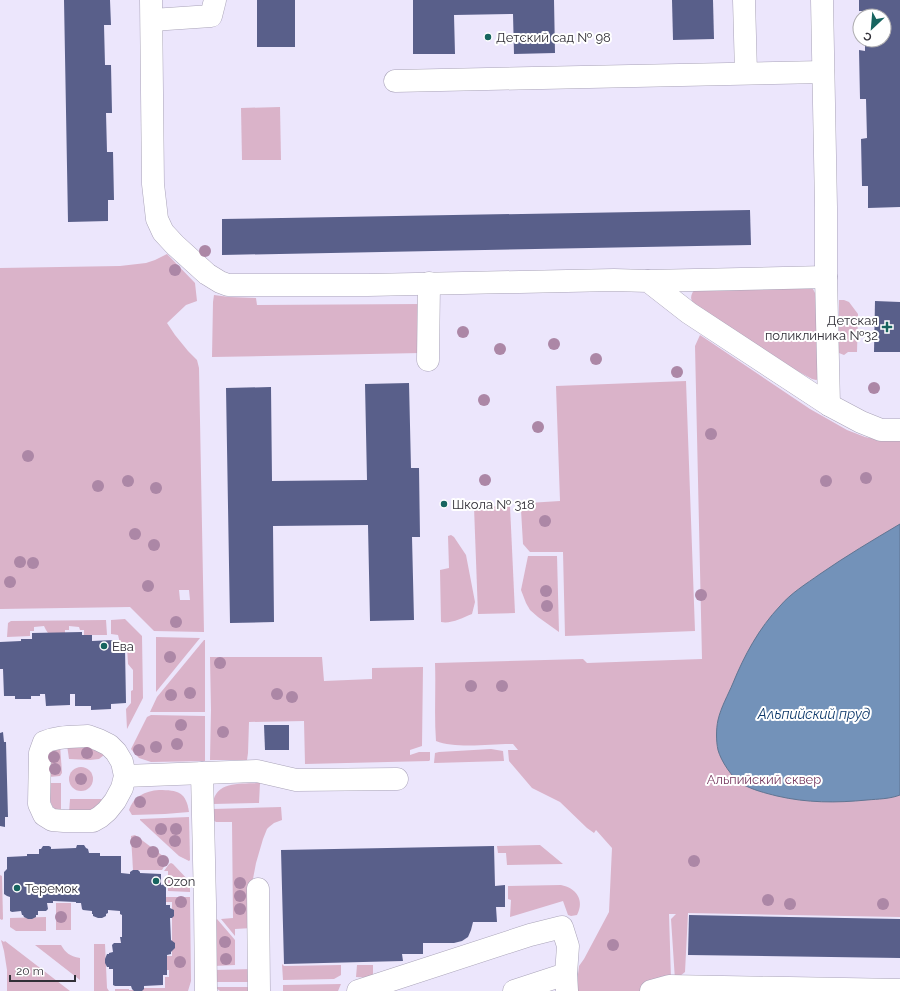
<svg xmlns="http://www.w3.org/2000/svg" width="900" height="991" font-family="Raleway,sans-serif">
  <rect width="100%" height="100%" fill="#ece6fc"/>
  <!-- green -->
  <g fill="#dab3c9" fill-rule="evenodd">
    <polygon points="280,107 281,160 242,160 241,108"/>
    <path d="M167,254L195,283L197,301L186,305L167,323L175,335L188,351L197,360L199,368L204,632L154,631L130,607L0,609V268L120,266L146,263L155,260ZM179,590H189L190,600H180Z"/>
    <path d="M807,285L813,289L816,295L819,379L816,380L812,379L781,362L694,305C689,297 691,295 696,287Z"/>
    <polygon points="214,295 229,297 256,298 257,305 421,304 421,353 212,357 213,302"/>
    <polygon points="839,300 844,300 849,302 858,314 857,352 848,352 844,355 839,353"/>
    <path d="M700,335L810,409L847,430L865,437L881,440H900V917L688,913L685,972L675,980L671,919L676,914H669L671,979L642,991H576L579,966L584,959L609,912L612,848L596,830L594,833L587,828L560,802L532,788L509,761L508,750H518L513,744C491,744 455,749 436,741C434,715 436,689 435,663L583,659L587,663L702,659L695,346Z"/>
    <polygon points="686,381 695,631 565,636 563,552 530,552 523,544 521,510 528,503 560,501 556,386"/>
    <polygon points="510,506 515,613 478,614 474,507"/>
    <path d="M451,535L454,537L466,555L475,602L472,614C462,618 451,624 441,622L440,570L449,568L448,536Z"/>
    <polygon points="528,556 557,556 559,632 538,617 530,610 526,603 521,590"/>
    <polygon points="125,619 142,636 143,698 127,729 126,709 131,703 131,691 133,690 133,670 128,664 127,647 121,647 118,635 111,634 111,620"/>
    <polygon points="106,620 107,635 84,635 84,630 80,630 79,627 69,626 69,630 65,630 65,633 48,633 46,630 44,626 34,627 34,631 30,631 30,636 7,637 8,623 11,621"/>
    <polygon points="156,637 200,638 156,692"/>
    <polygon points="204,640 205,640 205,712 150,712 157,697"/>
    <polygon points="210,657 322,657 324,681 372,679 372,668 423,667 422,746 410,750 410,755 419,752 430,752 430,760 429,761 305,764 304,721 249,722 248,753 247,760 210,760 211,710"/>
    <polygon points="151,715 205,716 205,761 151,762 139,758 131,749 147,717"/>
    <polygon points="60,745 62,773 60,776 49,777 50,752"/>
    <polygon points="67,745 90,745 104,755 99,759 90,760 69,759"/>
    <polygon points="491,749 503,751 504,761 434,763 435,753 439,752"/>
    <circle cx="81" cy="779" r="12"/>
    <path d="M49,783H61V813C48,807 50,797 49,783Z"/>
    <path d="M260,783L259,803L213,804C215,780 243,784 260,783Z"/>
    <path d="M159,790C178,790 186,792 189,812L165,814L132,815L129,810C133,797 145,791 159,790Z"/>
    <polygon points="70,799 101,799 105,802 100,809 69,813"/>
    <polygon points="281,807 282,820 274,823 269,827 267,829 263,839 256,863 252,884 252,928 235,929 235,936 221,919 233,918 232,822 216,822 213,820 213,809"/>
    <polygon points="189,817 190,860 189,861 179,856 140,820 140,819"/>
    <polygon points="135,835 167,859 167,862 162,870 133,870 131,836"/>
    <polygon points="540,845 563,864 507,865 506,853 498,853 497,846"/>
    <polygon points="171,863 173,864 190,882 190,892 168,891 168,871 164,871 169,864"/>
    <polygon points="0,875 2,876 3,919 2,920 0,919"/>
    <path d="M561,885C576,888 585,900 577,915L571,916L568,915L563,901L510,917L511,900L508,899V886Z"/>
    <polygon points="166,897 190,897 191,981 188,991 115,991 115,989 129,989 129,990 141,990 142,988 165,988 165,977 169,977 169,970 166,970 166,956 172,956 172,902 166,902"/>
    <rect x="56" y="903" width="15" height="27"/>
    <polygon points="46,917 46,931 16,931 10,927 10,918"/>
    <polygon points="217,919 235,940 235,965 214,966 216,920"/>
    <polygon points="1,940 4,942 5,941 70,991 7,991 7,970 4,951"/>
    <polygon points="94,944 105,944 107,988 109,991 94,991"/>
    <path d="M35,945H61C66,953 69,956 80,958V980Z"/>
    <polygon points="282,964 284,966 341,965 341,975 334,979 283,980"/>
    <polygon points="357,965 373,965 373,978 356,977"/>
    <polygon points="253,969 252,982 214,982 214,970"/>
    <polygon points="341,984 338,991 283,991 283,985"/>
    <polygon points="215,987 250,987 248,991 220,991"/>
  </g>
  <!-- water -->
  <path fill="#7392b9" stroke="#607592" d="M900,524V795C890,799 878,799 867,800C836,803 807,803 777,796C765,793 753,790 742,784C732,778 721,761 718,750C716,741 716,729 718,720C721,707 728,695 733,683C744,656 759,628 780,606C791,593 806,584 820,574C846,556 873,540 900,524Z"/>
  <!-- building -->
  <g fill="#595f8a">
    <polygon points="64,0 110,0 111,25 104,25 105,65 111,65 112,113 106,113 107,152 113,152 114,200 108,200 108,221 68,222"/>
    <rect x="257" y="0" width="38" height="47"/>
    <polygon points="413,0 554,0 555,53 514,54 513,14 454,15 455,54 413,54"/>
    <polygon points="672,0 713,0 714,39 673,40"/>
    <polygon points="859,0 900,0 900,207 868,208 868,186 862,186 861,139 867,138 866,99 860,99 859,50 865,51 865,40 884,40 884,16 865,16 865,11 859,11"/>
    <polygon points="750,210 751,245 222,255 222,219"/>
    <polygon points="875,301 900,302 900,352 874,352"/>
    <polygon points="409,383 411,468 419,468 420,537 412,537 414,620 370,621 368,525 273,526 274,622 230,623 226,388 271,387 272,481 367,480 365,384"/>
    <polygon points="82,632 82,635 92,635 92,641 114,640 114,648 125,648 126,703 111,704 111,709 91,710 91,706 75,706 75,694 70,694 70,705 46,706 45,694 40,694 40,696 31,696 31,699 15,699 15,696 4,696 3,669 0,669 0,642 21,641 21,639 32,639 32,633"/>
    <polygon points="264,725 289,725 289,750 265,750"/>
    <polygon points="3,732 4,742 6,742 8,817 5,817 5,827 0,826 0,733"/>
    <polygon points="77,845 84,845 86,848 88,849 89,853 100,853 100,856 121,856 121,873 130,874 130,872 133,870 138,870 140,872 140,873 161,874 161,885 166,884 166,905 170,905 170,908 174,910 174,916 172,918 170,918 171,940 175,943 175,948 171,952 171,954 167,955 167,975 163,975 163,985 144,986 144,989 142,991 134,991 132,989 131,986 115,986 113,985 113,969 109,969 109,967 107,967 105,963 105,959 107,954 109,954 109,953 113,952 112,945 114,943 121,943 120,937 122,937 122,915 120,914 120,911 108,910 108,913 106,914 106,916 102,918 98,918 93,916 93,914 92,914 92,911 83,910 82,909 81,903 76,903 76,902 53,901 53,903 47,903 48,909 46,911 38,911 38,915 36,915 36,917 32,919 28,919 24,917 23,915 22,915 21,911 12,912 10,911 10,897 7,896 4,894 4,872 7,869 7,857 27,856 27,854 39,854 39,849 41,849 43,846 49,846 51,847 51,849 76,848"/>
    <polygon points="494,846 495,886 505,885 505,907 496,907 497,922 473,922 471,930 468,937 462,941 454,943 423,943 423,954 402,954 403,961 284,964 281,850"/>
    <polygon points="689,915 900,919 900,958 688,955"/>
  </g>
  <g fill="none" stroke-linecap="round" stroke-linejoin="round">
    <!-- minor casing -->
    <g stroke="#a9a3b8" stroke-width="23">
      <g id="minor">
        <polyline points="151,0 153,184 157,219 163,232 175,245 207,274 220,282 228,285 368,285 614,280 648,281 689,313 829,405 861,422 881,430 900,430"/>
        <polyline points="744,0 746,73"/>
        <polyline points="822,0 826,207 826,277 829,405"/>
        <polyline points="152,20 211,16 215,0"/>
        <polyline points="395,81 823,72"/>
        <polyline points="648,281 826,277"/>
        <polyline points="428,360 429,283"/>
        <path d="M88,736L99,740L109,745L116,752L122,762L125,776L122,788L115,801L107,811L100,817L93,821H64L52,820L44,815L39,804L40,753L44,742C58,736 72,737 88,736Z"/>
        <polyline points="202,773 205,903 206,991"/>
        <polyline points="125,776 257,771 296,780 397,779"/>
        <polyline points="258,889 259,991"/>
        <polyline points="358,991 530,935 562,927 568,946 566,974 567,991"/>
        <polyline points="514,991 566,974"/>
        <polyline points="651,991 669,986 900,990"/>
      </g>
    </g>
    <!-- minor -->
    <use href="#minor" stroke="#fff" stroke-width="22"/>
  </g>
  <!-- trees -->
  <g fill="#ac87a6">
    <circle cx="205" cy="251" r="6"/>
    <circle cx="175" cy="270" r="6"/>
    <circle cx="463" cy="332" r="6"/>
    <circle cx="554" cy="344" r="6"/>
    <circle cx="500" cy="349" r="6"/>
    <circle cx="596" cy="359" r="6"/>
    <circle cx="677" cy="372" r="6"/>
    <circle cx="874" cy="388" r="6"/>
    <circle cx="484" cy="400" r="6"/>
    <circle cx="538" cy="427" r="6"/>
    <circle cx="711" cy="434" r="6"/>
    <circle cx="28" cy="456" r="6"/>
    <circle cx="866" cy="478" r="6"/>
    <circle cx="485" cy="480" r="6"/>
    <circle cx="128" cy="481" r="6"/>
    <circle cx="826" cy="481" r="6"/>
    <circle cx="98" cy="486" r="6"/>
    <circle cx="156" cy="488" r="6"/>
    <circle cx="545" cy="521" r="6"/>
    <circle cx="135" cy="534" r="6"/>
    <circle cx="154" cy="545" r="6"/>
    <circle cx="20" cy="562" r="6"/>
    <circle cx="33" cy="563" r="6"/>
    <circle cx="10" cy="582" r="6"/>
    <circle cx="148" cy="586" r="6"/>
    <circle cx="546" cy="591" r="6"/>
    <circle cx="701" cy="595" r="6"/>
    <circle cx="547" cy="606" r="6"/>
    <circle cx="176" cy="622" r="6"/>
    <circle cx="170" cy="657" r="6"/>
    <circle cx="220" cy="663" r="6"/>
    <circle cx="471" cy="686" r="6"/>
    <circle cx="502" cy="686" r="6"/>
    <circle cx="190" cy="693" r="6"/>
    <circle cx="277" cy="694" r="6"/>
    <circle cx="171" cy="695" r="6"/>
    <circle cx="292" cy="697" r="6"/>
    <circle cx="181" cy="725" r="6"/>
    <circle cx="223" cy="732" r="6"/>
    <circle cx="177" cy="744" r="6"/>
    <circle cx="156" cy="747" r="6"/>
    <circle cx="139" cy="750" r="6"/>
    <circle cx="87" cy="753" r="6"/>
    <circle cx="54" cy="757" r="6"/>
    <circle cx="55" cy="769" r="6"/>
    <circle cx="81" cy="779" r="6"/>
    <circle cx="140" cy="802" r="6"/>
    <circle cx="161" cy="829" r="6"/>
    <circle cx="176" cy="829" r="6"/>
    <circle cx="175" cy="841" r="6"/>
    <circle cx="136" cy="842" r="6"/>
    <circle cx="153" cy="852" r="6"/>
    <circle cx="163" cy="861" r="6"/>
    <circle cx="694" cy="861" r="6"/>
    <circle cx="240" cy="883" r="6"/>
    <circle cx="240" cy="896" r="6"/>
    <circle cx="768" cy="900" r="6"/>
    <circle cx="181" cy="902" r="6"/>
    <circle cx="790" cy="904" r="6"/>
    <circle cx="883" cy="904" r="6"/>
    <circle cx="240" cy="909" r="6"/>
    <circle cx="61" cy="917" r="6"/>
    <circle cx="225" cy="942" r="6"/>
    <circle cx="613" cy="945" r="6"/>
    <circle cx="226" cy="959" r="6"/>
    <circle cx="180" cy="962" r="6"/>
  </g>
  <!-- markers -->
  <g fill="#17645f" stroke="#fff" stroke-width="1.5">
    <circle cx="488" cy="37" r="4"/>
    <path d="M885 321h4v4h4v4h-4v4h-4v-4h-4v-4h4z"/>
    <circle cx="444" cy="504" r="4"/>
    <circle cx="104" cy="646" r="4"/>
    <circle cx="156" cy="881" r="4"/>
    <circle cx="17" cy="888" r="4"/>
  </g>
  <g text-anchor="middle" dominant-baseline="central" stroke-width="4" stroke-linejoin="round" paint-order="stroke">
    <!-- poi labels -->
    <g font-size="13" fill="#323038" stroke="#fff" text-anchor="start">
      <text x="496" y="37">Детский сад № 98</text>
      <text x="878" y="320" text-anchor="end">Детская<tspan x="878" dy="15">поликлиника №32</tspan></text>
      <text x="452" y="504">Школа № 318</text>
      <text x="112" y="646">Ева</text>
      <text x="164" y="881">Ozon</text>
      <text x="25" y="888">Теремок</text>
    </g>
    <!-- park labels -->
    <g font-size="13" fill="#783a60" stroke="#fff">
      <text x="764" y="779">Альпийский сквер</text>
    </g>
    <!-- water labels -->
    <g font-size="14" font-style="italic" fill="#0e396b" stroke="#fff">
      <text x="814" y="714">Альпийский пруд</text>
    </g>
  </g>
  <!-- north arrow -->
  <g transform="translate(872 28) rotate(206)"><circle r="19" fill="#ffffff" stroke="#adacaf"/>
  <path d="M0-3L7 15L0 10L-7 15Z" fill="#17645f"/>
  <text y="-6" font-size="11" font-weight="bold" text-anchor="middle" fill="#323038">С</text>
  </g>
  <!-- scale -->
  <path d="M10 975v6h65v-6" fill="none" stroke="#323038" stroke-width="2"/>
  <text x="16" y="975" font-size="12" fill="#323038" stroke="#ffffff" stroke-width="3" paint-order="stroke">20 m</text>
</svg>
